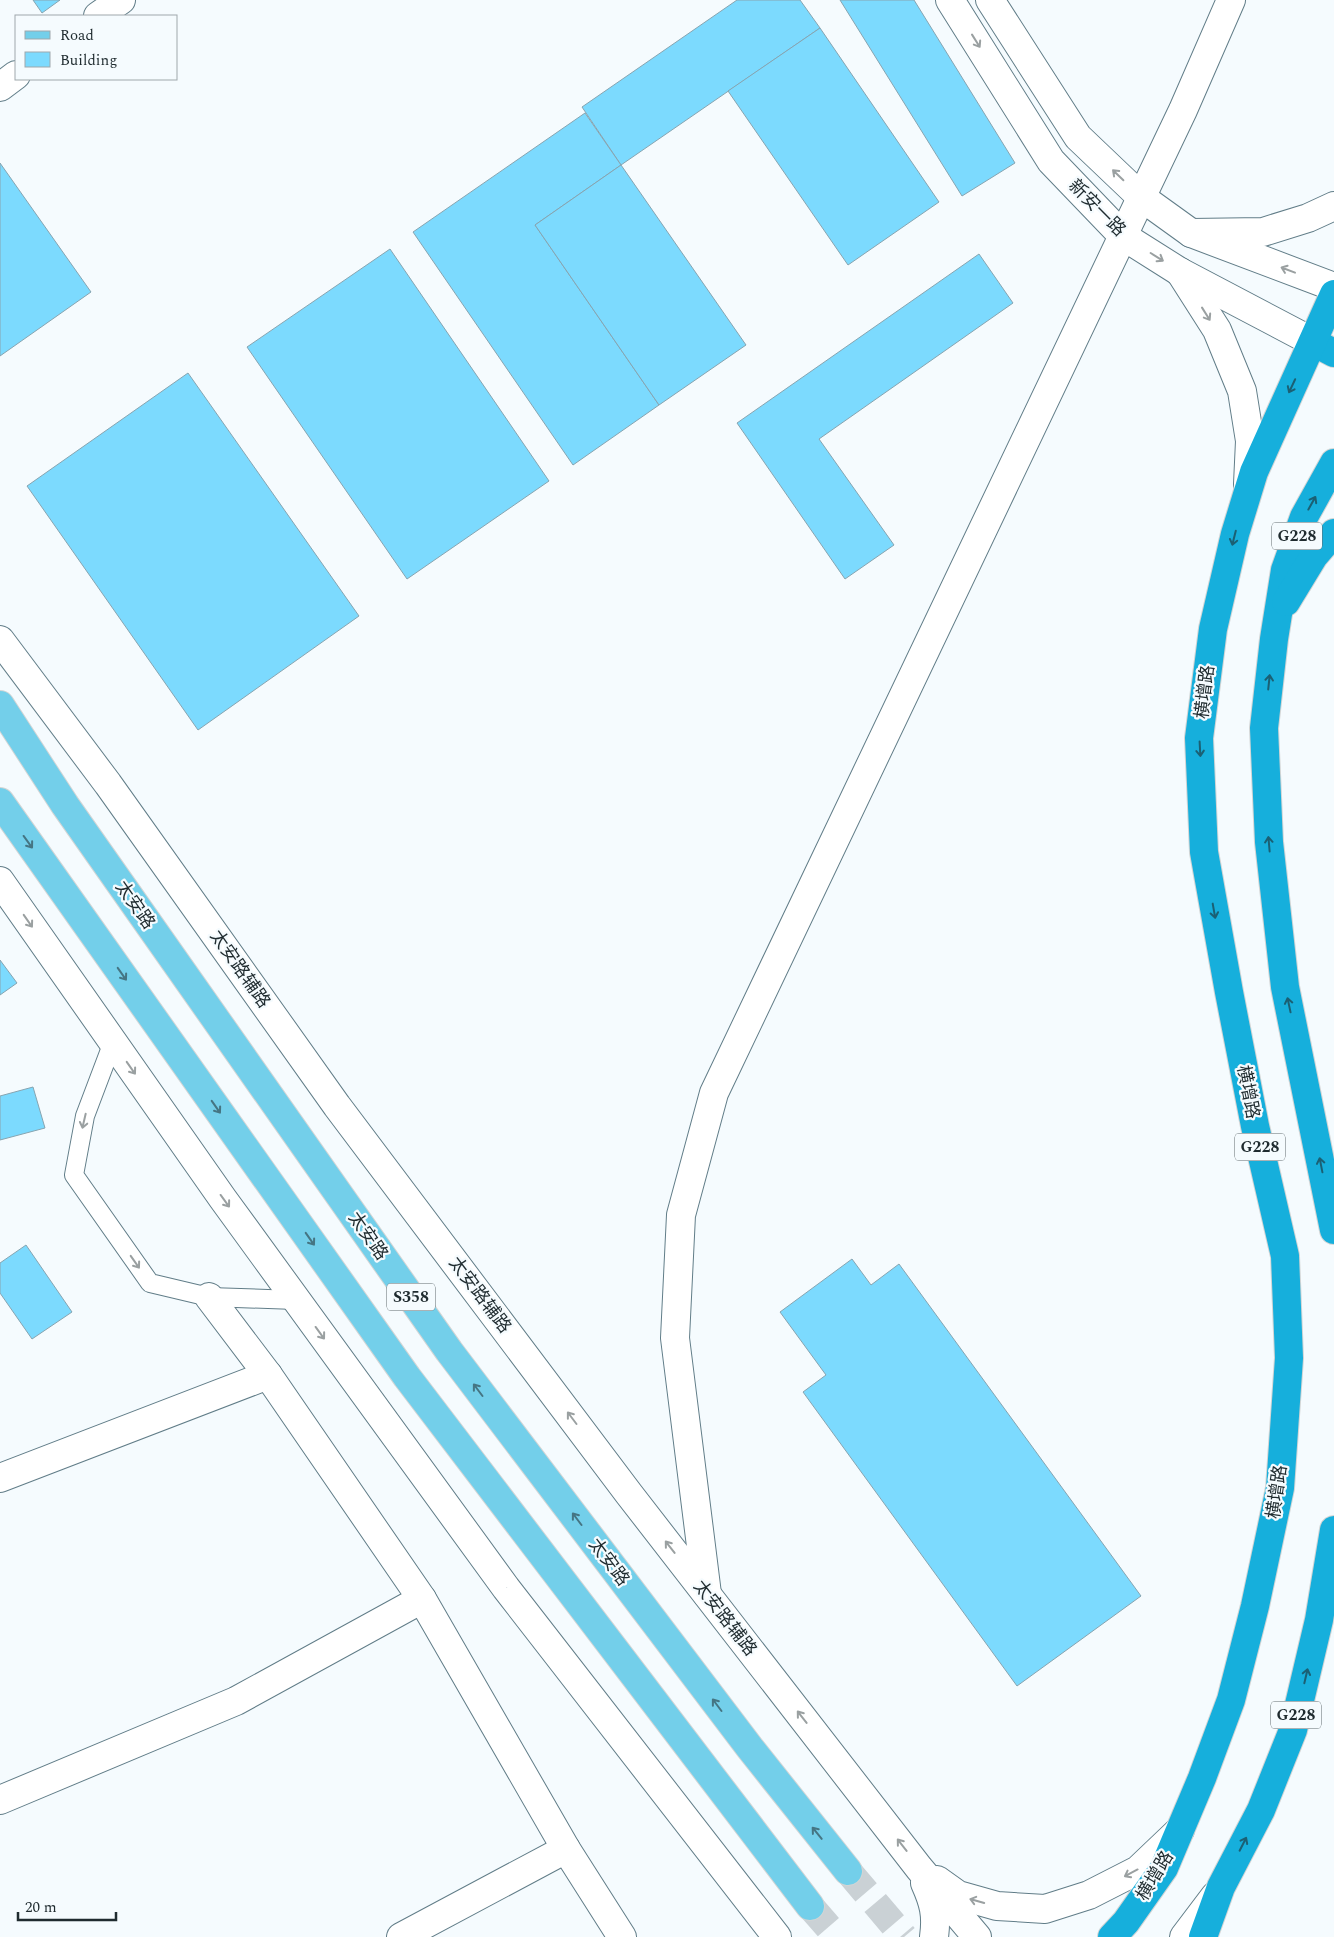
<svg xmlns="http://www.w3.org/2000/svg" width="1334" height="1937" font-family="Spectral,'Noto Sans SC',serif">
  <rect width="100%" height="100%" fill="#f5fbfe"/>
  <!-- building -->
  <g fill="#7cdafe" stroke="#87a4b0">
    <polygon points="33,0 60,0 42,13"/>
    <polygon points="737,0 800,0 820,28 621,165 582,107"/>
    <polygon points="840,0 914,0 1015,163 962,196"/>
    <polygon points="820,28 939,202 848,265 728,91"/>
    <polygon points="585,113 621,165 535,225 659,405 573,465 413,232"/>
    <polygon points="0,163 91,292 0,356"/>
    <polygon points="621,165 746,345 659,405 535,225"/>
    <polygon points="390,249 549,481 407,579 247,347"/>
    <polygon points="979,254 1013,303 819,439 894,545 845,579 737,423"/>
    <polygon points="188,373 359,616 198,730 27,486"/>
    <polygon points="0,960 17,983 0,995"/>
    <polygon points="33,1087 45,1128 0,1140 0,1096"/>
    <polygon points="26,1245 72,1312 32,1339 0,1293 0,1263"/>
    <polygon points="852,1259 871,1285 899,1264 1141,1596 1017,1686 803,1392 826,1375 780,1312"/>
  </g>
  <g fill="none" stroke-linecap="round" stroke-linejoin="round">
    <!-- primary-tunnel -->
    <g stroke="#cad1d5" stroke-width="28" stroke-dasharray="28 14" stroke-linecap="butt">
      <polyline points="848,1871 904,1937"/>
      <polyline points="810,1906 837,1937"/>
    </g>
    <!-- lane casing -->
    <g stroke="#617d88" stroke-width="20">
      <polyline id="lane" points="113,1042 85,1116 74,1175 150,1283 209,1297 296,1300"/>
    </g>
    <!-- street casing -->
    <g stroke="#617d88" stroke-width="30">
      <g id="street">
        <polyline points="950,0 1051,161 1123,236 1180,272 1313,342"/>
        <polyline points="990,0 1078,137 1141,197 1191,233 1334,287"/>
        <polyline points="98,16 121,0"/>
        <polyline points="0,87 16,75"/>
        <polyline points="209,1297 268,1375 422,1599 566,1849 622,1937"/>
        <polyline points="0,1478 268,1375"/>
        <polyline points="707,1594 675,1338 681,1215 714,1093 1183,110 1231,0"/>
        <polyline points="0,1800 236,1701 422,1599"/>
        <polyline points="401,1937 566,1849"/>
      </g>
    </g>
    <!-- secondary casing -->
    <g stroke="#617d88" stroke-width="30">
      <g id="secondary">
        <polyline points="1191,233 1263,232 1308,218 1334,206"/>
        <polyline points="1180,272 1217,330 1242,391 1250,441 1248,484"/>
        <polyline points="0,640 108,784 337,1106 629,1494 919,1868 977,1937"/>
        <polyline points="0,881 223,1199 506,1588 777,1937"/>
        <polyline points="937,1880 958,1895 997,1906 1045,1909 1089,1895 1138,1870 1180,1830"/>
        <path d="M925,1883C934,1903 937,1915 934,1937"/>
        <polyline points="1184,1937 1215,1896"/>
      </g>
    </g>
    <!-- primary casing -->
    <g stroke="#d2d5d5" stroke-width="30">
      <g id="primary">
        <polyline points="0,705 65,805 449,1351 750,1748 848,1871"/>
        <polyline points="0,802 407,1377 810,1906"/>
      </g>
    </g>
    <!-- highway casing -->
    <g stroke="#d2d5d5" stroke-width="30">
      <g id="highway">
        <polyline points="1313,342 1334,353"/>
        <polyline points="1334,463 1304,517 1285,570 1274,639 1264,728 1269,842 1285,987 1334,1230"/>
        <polyline points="1286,602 1314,556 1334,533"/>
        <polyline points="1112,1937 1126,1922 1164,1868 1202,1778 1231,1700 1255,1606 1280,1488 1289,1358 1285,1256 1255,1126 1229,992 1204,852 1199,738 1213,629 1235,534 1254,472 1334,294"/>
        <polyline points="1203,1937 1221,1887 1261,1810 1293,1730 1319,1620 1334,1530"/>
      </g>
    </g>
    <!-- lane -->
    <use href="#lane" stroke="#fff" stroke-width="18"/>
    <!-- street -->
    <use href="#street" stroke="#fff" stroke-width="28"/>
    <!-- secondary -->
    <use href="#secondary" stroke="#fff" stroke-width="28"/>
    <!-- primary -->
    <use href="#primary" stroke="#73cfea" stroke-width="28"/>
    <!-- highway -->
    <use href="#highway" stroke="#16afdc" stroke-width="28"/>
  </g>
  <!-- one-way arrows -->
  <defs><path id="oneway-shaft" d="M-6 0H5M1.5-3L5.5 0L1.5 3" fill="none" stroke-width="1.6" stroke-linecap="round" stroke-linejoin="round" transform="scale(1.25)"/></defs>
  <g stroke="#9aa0a1">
    <use href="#oneway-shaft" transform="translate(976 41) rotate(58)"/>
    <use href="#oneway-shaft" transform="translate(1118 175) rotate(-136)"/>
    <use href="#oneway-shaft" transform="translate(1157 257) rotate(32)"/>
    <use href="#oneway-shaft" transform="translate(1288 270) rotate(-159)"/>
    <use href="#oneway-shaft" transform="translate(1206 314) rotate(58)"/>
    <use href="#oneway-shaft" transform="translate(28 921) rotate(55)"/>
    <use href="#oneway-shaft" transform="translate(131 1068) rotate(55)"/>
    <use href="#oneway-shaft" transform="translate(84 1121) rotate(103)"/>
    <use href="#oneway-shaft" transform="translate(225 1201) rotate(54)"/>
    <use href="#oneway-shaft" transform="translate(135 1262) rotate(55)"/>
    <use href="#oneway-shaft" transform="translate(320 1333) rotate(54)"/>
    <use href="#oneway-shaft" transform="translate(572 1418) rotate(-127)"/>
    <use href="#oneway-shaft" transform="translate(670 1547) rotate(-128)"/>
    <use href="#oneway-shaft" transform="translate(802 1717) rotate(-128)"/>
    <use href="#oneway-shaft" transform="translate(902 1845) rotate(-128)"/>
    <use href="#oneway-shaft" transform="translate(1131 1873) rotate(152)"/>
    <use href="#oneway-shaft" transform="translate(977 1901) rotate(-164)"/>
  </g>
  <g stroke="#1b6074">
    <use href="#oneway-shaft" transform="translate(1292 386) rotate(115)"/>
    <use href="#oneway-shaft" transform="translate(1312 503) rotate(-61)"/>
    <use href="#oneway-shaft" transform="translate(1234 538) rotate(104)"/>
    <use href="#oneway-shaft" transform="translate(1269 682) rotate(-84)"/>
    <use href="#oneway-shaft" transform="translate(1200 749) rotate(87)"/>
    <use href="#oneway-shaft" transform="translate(1269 844) rotate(-95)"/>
    <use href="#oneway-shaft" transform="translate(1214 911) rotate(80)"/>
    <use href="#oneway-shaft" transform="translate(1289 1005) rotate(-102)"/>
    <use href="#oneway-shaft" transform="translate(1321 1165) rotate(-101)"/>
    <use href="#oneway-shaft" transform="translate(1306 1676) rotate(-77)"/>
    <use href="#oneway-shaft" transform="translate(1243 1844) rotate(-63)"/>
  </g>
  <g stroke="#457583">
    <use href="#oneway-shaft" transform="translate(28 842) rotate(54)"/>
    <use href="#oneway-shaft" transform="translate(122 974) rotate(55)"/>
    <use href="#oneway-shaft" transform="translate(216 1107) rotate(55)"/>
    <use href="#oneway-shaft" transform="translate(310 1239) rotate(55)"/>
    <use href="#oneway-shaft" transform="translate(478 1390) rotate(-127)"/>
    <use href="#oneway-shaft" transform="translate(577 1519) rotate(-127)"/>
    <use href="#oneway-shaft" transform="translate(717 1705) rotate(-127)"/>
    <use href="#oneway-shaft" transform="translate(817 1833) rotate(-129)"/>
  </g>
  <g text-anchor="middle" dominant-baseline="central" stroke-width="4.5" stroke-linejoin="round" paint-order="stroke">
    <!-- shield labels -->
    <g fill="#f5fbfe" stroke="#5f696d" stroke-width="1">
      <rect x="1272" y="522.5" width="50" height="27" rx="4"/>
      <rect x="1235" y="1133.5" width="50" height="27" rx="4"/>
      <rect x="387" y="1283.5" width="48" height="27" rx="4"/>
      <rect x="1271" y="1701.5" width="50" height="27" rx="4"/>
    </g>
    <g font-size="16" font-weight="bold" fill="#1f2b2f">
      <text x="1297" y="536">G228</text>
      <text x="1260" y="1147">G228</text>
      <text x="411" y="1297">S358</text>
      <text x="1296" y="1715">G228</text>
    </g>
    <!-- street labels -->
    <g font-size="18" fill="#1f2b2f" stroke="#f5fbfe">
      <text transform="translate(1097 208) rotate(45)">新安一路</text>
      <text transform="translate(1205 692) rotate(-83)">横增路</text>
      <text transform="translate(135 905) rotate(55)">太安路</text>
      <text transform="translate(240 969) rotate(55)">太安路辅路</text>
      <text transform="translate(1248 1092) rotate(79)">横增路</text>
      <text transform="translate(368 1236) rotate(55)">太安路</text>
      <text transform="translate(480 1295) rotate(53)">太安路辅路</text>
      <text transform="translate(1277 1492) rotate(-82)">横增路</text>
      <text transform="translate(609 1562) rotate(53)">太安路</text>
      <text transform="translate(725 1618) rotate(52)">太安路辅路</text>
      <text transform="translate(1155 1876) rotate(-59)">横增路</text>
    </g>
  </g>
  <!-- legend -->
  <rect x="15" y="15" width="162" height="65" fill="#f5fbfe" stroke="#9fa8ab"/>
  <rect x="25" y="31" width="25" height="8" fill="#73cfea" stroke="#9fa8ab"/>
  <text x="60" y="40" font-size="15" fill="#1f2b2f">Road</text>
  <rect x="25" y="52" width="25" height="15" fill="#7cdafe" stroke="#9fa8ab"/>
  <text x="60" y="65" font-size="15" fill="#1f2b2f">Building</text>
  <!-- scale -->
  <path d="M18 1912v8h98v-8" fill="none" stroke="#1f2b2f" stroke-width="2.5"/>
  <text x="25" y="1912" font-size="15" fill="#1f2b2f" stroke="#f5fbfe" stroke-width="4" paint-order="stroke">20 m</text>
</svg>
